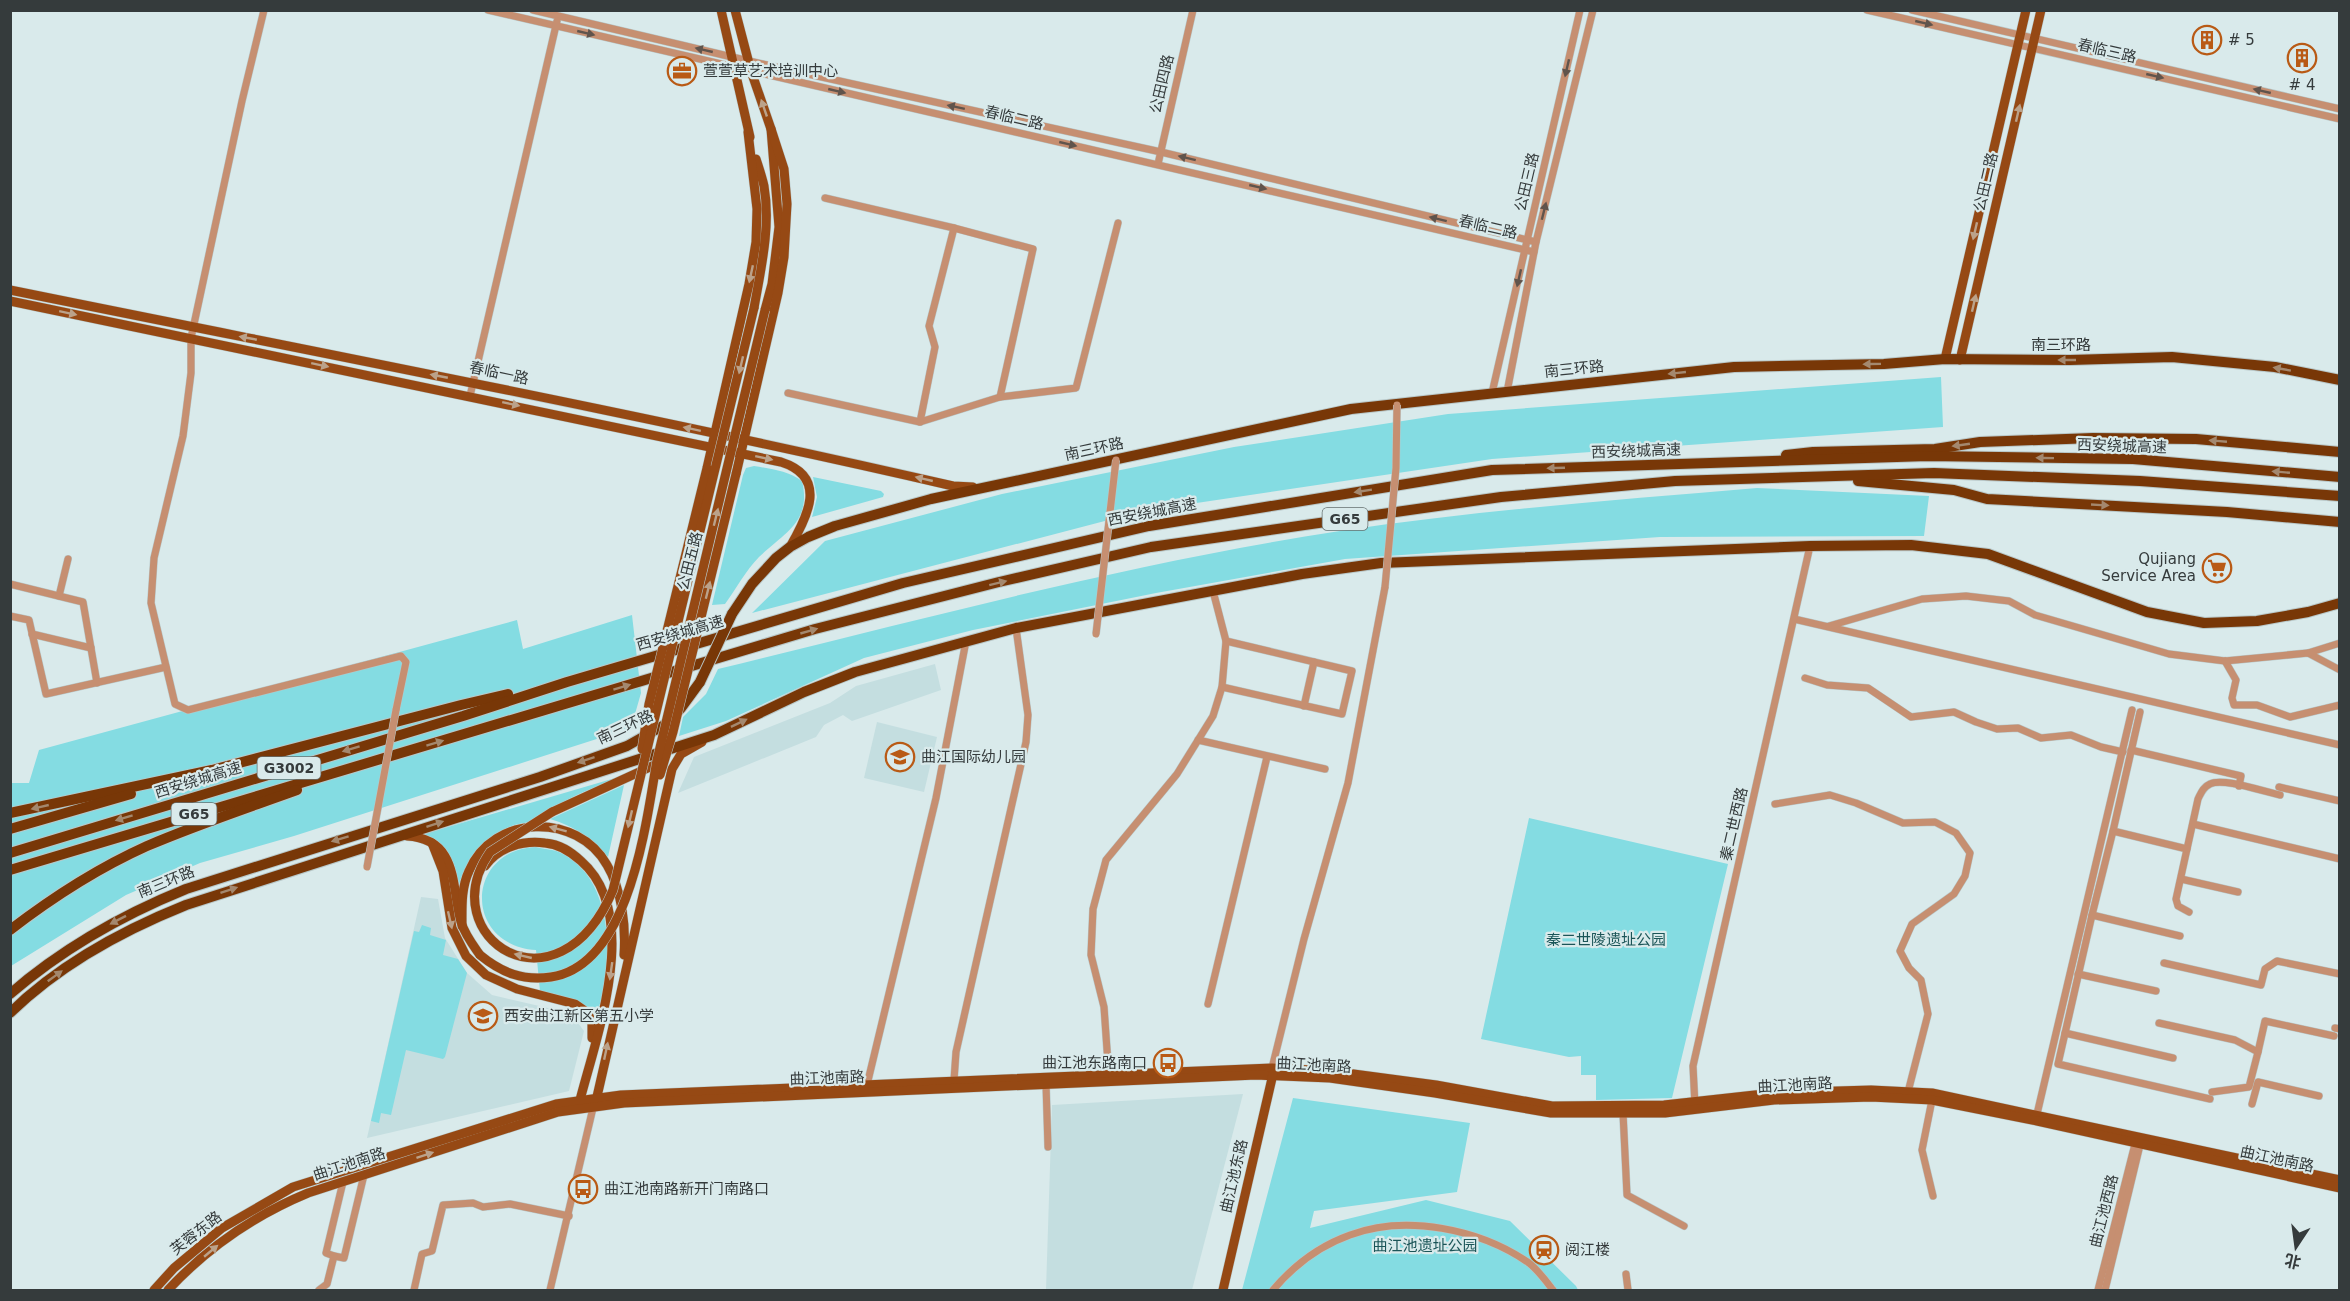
<svg xmlns="http://www.w3.org/2000/svg" width="2350" height="1301" font-family="'DejaVu Sans','Noto Sans SC',sans-serif">
  <rect width="100%" height="100%" fill="#d9eaeb"/>
  <!-- built -->
  <g fill="#c4dee0">
    <polygon points="935,664 941,690 852,721 843,715 824,725 816,737 678,793 694,757 830,703 856,686"/>
    <polygon points="877,722 937,737 924,792 864,778"/>
    <polygon points="421,897 438,899 445,938 467,973 492,995 565,1012 575,1019 584,1031 569,1091 367,1138"/>
    <polygon points="1243,1094 1192,1290 1046,1290 1052,1105"/>
  </g>
  <!-- green -->
  <g fill="#84dce2">
    <polygon points="1941,377 1943,427 1492,459 1143,511 752,613 825,541 1002,494 1234,447 1448,414"/>
    <path d="M754,466C772,469 788,471 802,481C812,522 784,533 759,557C746,570 736,589 725,604L712,605L743,475L746,468Z"/>
    <polygon points="813,477 881,491 884,494 883,497 812,517 817,497"/>
    <path d="M1757,488L1929,496L1924,536L1660,537L1345,559L1156,593L973,630L864,658L726,721L679,736L683,717L706,694L718,669C924,619 1129,563 1340,531C1478,510 1617,500 1757,488Z"/>
    <polygon points="632,615 641,693 631,728 294,836 200,863 126,895 11,966 11,783 29,783 39,750 517,620 523,649"/>
    <path d="M622,776C604,784 584,791 567,800C554,806 543,815 530,821C525,824 518,823 512,826C485,836 467,858 459,885C454,858 449,846 424,834Z"/>
    <path d="M624,785L608,857C589,837 576,827 550,819Z"/>
    <polygon points="1529,818 1728,864 1672,1098 1596,1100 1596,1075 1581,1075 1581,1056 1569,1057 1481,1039"/>
    <path d="M536,847C543,849 552,849 559,852C615,875 616,971 595,1017C581,998 562,996 540,991L536,950C463,945 465,850 536,847Z"/>
    <polygon points="422,925 431,928 430,935 446,940 443,955 458,959 467,973 445,1057 443,1059 406,1050 391,1115 381,1113 379,1123 371,1121 414,931 419,932"/>
    <polygon points="1293,1098 1470,1123 1457,1192 1314,1211 1310,1228 1426,1200 1510,1221 1576,1286 1578,1290 1242,1290"/>
  </g>
  <g fill="none" stroke-linecap="round" stroke-linejoin="round">
    <!-- minor casing -->
    <g stroke="#b8c7c8" stroke-width="8">
      <g id="minor">
        <polyline points="264,10 242,101 191,338 191,373 183,436 154,558 151,603 175,704 188,710 401,656 406,662 396,710"/>
        <polyline points="488,10 1534,252"/>
        <polyline points="533,10 749,61 1161,152 1536,242"/>
        <polyline points="1867,10 2340,119"/>
        <polyline points="1912,10 2340,109"/>
        <polyline points="1158,164 1193,10"/>
        <polyline points="825,198 954,228 1033,249 1000,397"/>
        <polyline points="1507,392 1536,242 1593,10"/>
        <polyline points="788,393 920,422 1000,397 1076,388 1118,223"/>
        <polyline points="1492,393 1580,10"/>
        <polyline points="470,396 557,21"/>
        <polyline points="920,422 935,347 929,326 954,228"/>
        <polyline points="10,584 83,602 97,683"/>
        <polyline points="59,596 68,559"/>
        <polyline points="10,616 29,620 46,694 166,667"/>
        <polyline points="1794,619 2340,745"/>
        <polyline points="1829,626 1922,599 1966,596 2009,601 2035,615 2169,654 2225,661 2308,653 2340,670"/>
        <polyline points="32,634 91,648"/>
        <polyline points="2308,653 2340,643"/>
        <polyline points="2225,661 2236,680 2232,698 2234,705 2257,705 2290,717 2340,705"/>
        <polyline points="1805,678 1827,685 1868,688 1911,717 1954,712 1976,722 1997,729 2018,728 2041,738 2071,735 2101,747 2123,752"/>
        <polyline points="1222,687 1342,714 1352,671 1226,641"/>
        <polyline points="1304,706 1314,662"/>
        <polyline points="1198,740 1325,769"/>
        <polyline points="2131,750 2241,776 2239,786"/>
        <polyline points="2279,787 2340,801"/>
        <polyline points="1775,804 1830,795 1856,803 1903,823 1935,822 1956,833 1970,853 1965,876 1954,894 1912,924 1900,951 1909,968 1921,980 1928,1014 1908,1092"/>
        <polyline points="2193,824 2340,859"/>
        <polyline points="2113,831 2140,712"/>
        <polyline points="2181,879 2238,892"/>
        <path d="M2189,912L2178,906L2176,899L2198,799C2201,793 2203,787 2210,784C2223,777 2264,792 2280,795"/>
        <polyline points="2092,915 2113,831 2187,849"/>
        <polyline points="2180,936 2092,915 2058,1064 2210,1099"/>
        <polyline points="2164,963 2261,985 2265,969 2277,961 2340,974"/>
        <polyline points="2078,974 2156,991"/>
        <polyline points="1208,1004 1267,757"/>
        <polyline points="2159,1023 2235,1040 2258,1052 2249,1087 2212,1092"/>
        <polyline points="2335,1028 2340,1029"/>
        <polyline points="2065,1033 2173,1058"/>
        <polyline points="2258,1052 2265,1021 2334,1036"/>
        <polyline points="1272,1068 1304,939 1348,783 1385,587"/>
        <polyline points="1109,1078 1104,1007 1091,955 1093,909 1106,860 1177,774 1213,716 1222,687 1226,641 1213,591"/>
        <polyline points="954,1080 956,1052 1026,742 1028,715 1016,628"/>
        <polyline points="1046,1084 1048,1147"/>
        <polyline points="866,1089 936,798 966,641"/>
        <polyline points="1932,1100 1922,1150 1933,1196"/>
        <polyline points="2252,1104 2258,1082 2319,1096"/>
        <polyline points="1695,1106 1693,1066 1810,546"/>
        <polyline points="1623,1113 1627,1195 1684,1226"/>
        <polyline points="2037,1114 2132,710"/>
        <polyline points="334,1256 344,1258 364,1175"/>
        <polyline points="1626,1274 1628,1290"/>
        <polyline points="319,1290 327,1284 334,1256 326,1253 343,1182"/>
        <polyline points="414,1290 422,1254 432,1251 443,1205 473,1203 483,1207 510,1204 569,1216"/>
        <polyline points="550,1290 593,1108"/>
        <path d="M1273,1290C1294,1265 1319,1246 1350,1235C1406,1214 1480,1229 1529,1263C1538,1270 1546,1281 1553,1290"/>
        <polyline points="2098,1290 2136,1140"/>
        <polyline points="2105,1290 2141,1141"/>
      </g>
    </g>
    <!-- major casing -->
    <g stroke="#b8c7c8" stroke-width="10">
      <g id="major">
        <polyline points="721,10 750,137"/>
        <polyline points="735,10 751,71 771,129 779,227 772,284 765,310"/>
        <path d="M10,290C325,354 640,414 953,486L973,487"/>
        <path d="M10,301L781,462C828,477 808,516 790,547"/>
        <path d="M754,308C761,268 771,226 764,186C762,177 759,168 756,159"/>
        <polyline points="1945,359 2026,10"/>
        <polyline points="1960,360 2041,10"/>
        <polyline points="707,468 749,284 756,242 757,209 748,132"/>
        <polyline points="736,474 778,293 784,257 787,204 784,169 771,129"/>
        <polyline points="552,812 661,762"/>
        <path d="M407,836C459,839 451,886 461,922C465,935 473,945 480,955"/>
        <polyline points="432,843 443,871 452,928 466,956 486,975 517,989 575,1004 588,1013 592,1024 592,1038"/>
        <path d="M485,866C499,847 523,840 545,843C560,844 571,852 581,861C642,914 597,1034 580,1100L584,1102"/>
        <path d="M462,926C462,907 461,888 469,871C493,814 577,812 607,865C622,890 626,926 624,955"/>
        <polyline points="596,1101 672,769 681,754 702,742"/>
        <polyline points="154,1290 174,1268 222,1228 293,1187 556,1104 621,1095 1272,1068 1331,1071 1436,1085 1552,1106 1664,1105 1773,1093 1871,1090 1932,1093 2340,1180"/>
        <path d="M168,1290C207,1248 255,1215 308,1193L558,1112L624,1103L1256,1075L1330,1078L1435,1093L1551,1113H1665L1774,1100L1871,1097L1932,1100L2037,1121L2340,1188"/>
        <polyline points="1223,1290 1273,1074"/>
      </g>
    </g>
    <!-- highway casing -->
    <g stroke="#b8c7c8" stroke-width="12">
      <g id="highway">
        <polyline points="1786,455 1813,452 1935,449 1980,442 2093,438 2196,439 2340,452"/>
        <polyline points="1858,481 1954,490 1987,499 2227,512 2340,522"/>
        <polyline points="732,614 752,584 776,558 790,547 808,537 835,526 931,499 1351,409 1734,367 1884,364 1945,359 2070,360 2172,357 2275,367 2340,380"/>
        <polyline points="10,813 212,770 461,705 508,694"/>
        <polyline points="10,829 131,794"/>
        <polyline points="10,853 463,716 567,682 903,583 1149,526 1492,470 1928,456 2133,459 2340,477"/>
        <polyline points="10,870 815,629 999,582 1151,547 1501,497 1675,481 1934,473 2140,481 2340,496"/>
        <path d="M10,930C53,897 98,868 147,846C196,825 247,808 297,790"/>
        <path d="M10,994C63,948 122,915 186,889L540,777L627,746L666,724L681,708L700,682"/>
        <path d="M10,1013C60,964 121,931 186,905L714,735L804,692L855,672L1016,628L1302,574L1381,563L1810,546L1911,545L1988,554L2147,612L2204,623L2257,621L2308,612L2340,603"/>
      </g>
    </g>
    <!-- minor -->
    <use href="#minor" stroke="#c68f71" stroke-width="7"/>
    <!-- major -->
    <use href="#major" stroke="#964914" stroke-width="9"/>
    <!-- highway -->
    <use href="#highway" stroke="#783707" stroke-width="10"/>
    <!-- minor-bridge casing -->
    <g stroke="#b8c7c8" stroke-width="8" stroke-linecap="butt">
      <g id="minor-bridge">
        <polyline points="1385,587 1396,468 1397,405"/>
        <polyline points="1096,634 1116,460"/>
        <polyline points="367,867 396,710"/>
      </g>
    </g>
    <!-- major-bridge casing -->
    <g stroke="#b8c7c8" stroke-width="10" stroke-linecap="butt">
      <g id="major-bridge">
        <polyline points="642,749 649,704 707,468"/>
        <polyline points="660,775 673,732 736,474"/>
        <path d="M552,812L490,852C431,937 557,1021 613,890L754,308"/>
        <path d="M480,955C502,973 523,981 551,977C630,965 646,823 657,760L765,310"/>
      </g>
    </g>
    <!-- highway-bridge casing -->
    <g stroke="#b8c7c8" stroke-width="12" stroke-linecap="butt">
      <polyline id="highway-bridge" points="700,682 732,614"/>
    </g>
    <!-- minor-bridge -->
    <use href="#minor-bridge" stroke="#c68f71" stroke-width="7"/>
    <!-- major-bridge -->
    <use href="#major-bridge" stroke="#964914" stroke-width="9"/>
    <!-- highway-bridge -->
    <use href="#highway-bridge" stroke="#783707" stroke-width="10"/>
  </g>
  <!-- one-way arrows -->
  <defs><path id="oneway-solid" d="M-6-.8H1V-3.2L6.5 0L1 3.2V.8H-6Z" transform="scale(1.5)"/></defs>
  <g fill="#60544c">
    <use href="#oneway-solid" transform="translate(1924 23) rotate(13)"/>
    <use href="#oneway-solid" transform="translate(586 33) rotate(13)"/>
    <use href="#oneway-solid" transform="translate(704 50) rotate(-167)"/>
    <use href="#oneway-solid" transform="translate(1567 68) rotate(103)"/>
    <use href="#oneway-solid" transform="translate(2155 76) rotate(13)"/>
    <use href="#oneway-solid" transform="translate(837 91) rotate(13)"/>
    <use href="#oneway-solid" transform="translate(2262 91) rotate(-167)"/>
    <use href="#oneway-solid" transform="translate(956 107) rotate(-168)"/>
    <use href="#oneway-solid" transform="translate(1068 144) rotate(13)"/>
    <use href="#oneway-solid" transform="translate(1187 158) rotate(-166)"/>
    <use href="#oneway-solid" transform="translate(1258 187) rotate(13)"/>
    <use href="#oneway-solid" transform="translate(1544 211) rotate(-76)"/>
    <use href="#oneway-solid" transform="translate(1438 219) rotate(-166)"/>
    <use href="#oneway-solid" transform="translate(1519 278) rotate(103)"/>
  </g>
  <g fill="#bba28a">
    <use href="#oneway-solid" transform="translate(764 108) rotate(-109)"/>
    <use href="#oneway-solid" transform="translate(2018 113) rotate(-77)"/>
    <use href="#oneway-solid" transform="translate(1975 231) rotate(103)"/>
    <use href="#oneway-solid" transform="translate(751 274) rotate(102)"/>
    <use href="#oneway-solid" transform="translate(1974 303) rotate(-77)"/>
    <use href="#oneway-solid" transform="translate(68 313) rotate(12)"/>
    <use href="#oneway-solid" transform="translate(248 338) rotate(-169)"/>
    <use href="#oneway-solid" transform="translate(320 365) rotate(12)"/>
    <use href="#oneway-solid" transform="translate(741 365) rotate(103)"/>
    <use href="#oneway-solid" transform="translate(439 376) rotate(-169)"/>
    <use href="#oneway-solid" transform="translate(511 404) rotate(12)"/>
    <use href="#oneway-solid" transform="translate(692 429) rotate(-168)"/>
    <use href="#oneway-solid" transform="translate(764 458) rotate(12)"/>
    <use href="#oneway-solid" transform="translate(924 479) rotate(-167)"/>
    <use href="#oneway-solid" transform="translate(716 517) rotate(-76)"/>
    <use href="#oneway-solid" transform="translate(708 590) rotate(-76)"/>
    <use href="#oneway-solid" transform="translate(630 819) rotate(103)"/>
    <use href="#oneway-solid" transform="translate(558 829) rotate(-165)"/>
    <use href="#oneway-solid" transform="translate(450 920) rotate(77)"/>
    <use href="#oneway-solid" transform="translate(523 956) rotate(-167)"/>
    <use href="#oneway-solid" transform="translate(611 971) rotate(98)"/>
    <use href="#oneway-solid" transform="translate(606 1051) rotate(-78)"/>
    <use href="#oneway-solid" transform="translate(425 1155) rotate(-18)"/>
    <use href="#oneway-solid" transform="translate(211 1251) rotate(-40)"/>
  </g>
  <g fill="#a4886e">
    <use href="#oneway-solid" transform="translate(2067 360) rotate(180)"/>
    <use href="#oneway-solid" transform="translate(1872 364) rotate(179)"/>
    <use href="#oneway-solid" transform="translate(2282 369) rotate(-170)"/>
    <use href="#oneway-solid" transform="translate(1677 373) rotate(174)"/>
    <use href="#oneway-solid" transform="translate(2218 441) rotate(-175)"/>
    <use href="#oneway-solid" transform="translate(1961 445) rotate(172)"/>
    <use href="#oneway-solid" transform="translate(2045 458) rotate(-179)"/>
    <use href="#oneway-solid" transform="translate(1556 468) rotate(178)"/>
    <use href="#oneway-solid" transform="translate(2281 472) rotate(-175)"/>
    <use href="#oneway-solid" transform="translate(1363 491) rotate(171)"/>
    <use href="#oneway-solid" transform="translate(2100 505) rotate(3)"/>
    <use href="#oneway-solid" transform="translate(998 583) rotate(-14)"/>
    <use href="#oneway-solid" transform="translate(809 631) rotate(-16)"/>
    <use href="#oneway-solid" transform="translate(622 687) rotate(-17)"/>
    <use href="#oneway-solid" transform="translate(739 723) rotate(-26)"/>
    <use href="#oneway-solid" transform="translate(435 743) rotate(-17)"/>
    <use href="#oneway-solid" transform="translate(351 749) rotate(163)"/>
    <use href="#oneway-solid" transform="translate(586 760) rotate(162)"/>
    <use href="#oneway-solid" transform="translate(40 807) rotate(167)"/>
    <use href="#oneway-solid" transform="translate(124 818) rotate(163)"/>
    <use href="#oneway-solid" transform="translate(435 824) rotate(-18)"/>
    <use href="#oneway-solid" transform="translate(340 839) rotate(163)"/>
    <use href="#oneway-solid" transform="translate(229 890) rotate(-18)"/>
    <use href="#oneway-solid" transform="translate(118 920) rotate(153)"/>
    <use href="#oneway-solid" transform="translate(55 976) rotate(-36)"/>
  </g>
  <!-- icons -->
  <defs>
    <g id="building-ring" transform="scale(1.5)"><circle r="9.5" fill="#d9eaeb" stroke="#b95a15" stroke-width="1.5"/><path d="M-4-6H4V6H1V3H-1V6H-4ZM-2.5-4.3h1.7v1.8h-1.7ZM.8-4.3h1.7v1.8H.8ZM-2.5-1h1.7V.8h-1.7ZM.8-1h1.7V.8H.8Z" fill="#b95a15"/></g>
    <g id="office-ring" transform="scale(1.5)"><circle r="9.5" fill="#d9eaeb" stroke="#b95a15" stroke-width="1.5"/><path d="M-6-3h4V-5.5h4V-3h4V5H-6ZM-1-4.5V-3h2v-1.5ZM-6 0V1H6V0Z" fill="#b95a15"/></g>
    <g id="supermarket-ring" transform="scale(1.5)"><circle r="9.5" fill="#d9eaeb" stroke="#b95a15" stroke-width="1.5"/><path d="M-6-5.5h2.5l.6 2H6L4.5 2H-2.5L-4.4-4H-6ZM-1.5 3.2a1.3 1.3 0 1 0 .1 0ZM3 3.2a1.3 1.3 0 1 0 .1 0Z" fill="#b95a15"/></g>
    <g id="school-ring" transform="scale(1.5)"><circle r="9.5" fill="#d9eaeb" stroke="#b95a15" stroke-width="1.5"/><path d="M0-5L7-2L0 1L-7-2ZM-4 1L0 2.5L4 1V4Q0 6-4 4Z" fill="#b95a15"/></g>
    <g id="bus-ring" transform="scale(1.5)"><circle r="9.5" fill="#d9eaeb" stroke="#b95a15" stroke-width="1.5"/><path d="M-5-6H5V4H4V6H2V4H-2V6H-4V4H-5ZM-3.5-4V0h7V-4ZM-3.5 1.2v1.5H-2V1.2ZM2 1.2v1.5H3.5V1.2Z" fill="#b95a15"/></g>
    <g id="station-ring" transform="scale(1.5)"><circle r="9.5" fill="#d9eaeb" stroke="#b95a15" stroke-width="1.5"/><path d="M-3-6H3Q5-6 5-4V2Q5 4 3 4L4.5 6H3L1.5 4h-3L-3 6H-4.5L-3 4Q-5 4-5 2V-4Q-5-6-3-6ZM-3.5-4v3h7v-3ZM-3.5 1v1.5H-2V1ZM2 1v1.5H3.5V1Z" fill="#b95a15"/></g>
  </defs>
  <g fill-rule="evenodd">
    <use href="#building-ring" x="2207" y="40"/>
    <use href="#building-ring" x="2302" y="58"/>
    <use href="#office-ring" x="682" y="71"/>
    <use href="#supermarket-ring" x="2217" y="568"/>
    <use href="#school-ring" x="900" y="757"/>
    <use href="#school-ring" x="483" y="1016"/>
    <use href="#bus-ring" x="1168" y="1063"/>
    <use href="#bus-ring" x="583" y="1189"/>
    <use href="#station-ring" x="1544" y="1250"/>
  </g>
  <g text-anchor="middle" dominant-baseline="central" stroke-width="4.5" stroke-linejoin="round" paint-order="stroke">
    <!-- shield labels -->
    <g fill="#d9eaeb" stroke="#667070" stroke-width="1.5">
      <rect x="1322.5" y="508" width="45" height="22" rx="4.5"/>
      <rect x="257.5" y="757" width="63" height="22" rx="4.5"/>
      <rect x="171.5" y="803" width="45" height="22" rx="4.5"/>
    </g>
    <g font-size="14" font-weight="bold" fill="#353b3c">
      <text x="1345" y="519">G65</text>
      <text x="289" y="768">G3002</text>
      <text x="194" y="814">G65</text>
    </g>
    <!-- poi labels -->
    <g font-size="15" fill="#353b3c" stroke="#d9eaeb" text-anchor="start">
      <text x="2228" y="40"># 5</text>
      <text x="703" y="71">萱萱草艺术培训中心</text>
      <text x="2302" y="85" text-anchor="middle"># 4</text>
      <text x="2196" y="559" text-anchor="end">Qujiang<tspan x="2196" dy="17">Service Area</tspan></text>
      <text x="921" y="757">曲江国际幼儿园</text>
      <text x="504" y="1016">西安曲江新区第五小学</text>
      <text x="1147" y="1063" text-anchor="end">曲江池东路南口</text>
      <text x="604" y="1189">曲江池南路新开门南路口</text>
      <text x="1565" y="1250">阅江楼</text>
    </g>
    <!-- street labels -->
    <g font-size="15" fill="#353b3c" stroke="#d9eaeb">
      <text transform="translate(2107 51) rotate(13)">春临三路</text>
      <text transform="translate(1162 84) rotate(-77)">公田四路</text>
      <text transform="translate(1014 118) rotate(13)">春临二路</text>
      <text transform="translate(1527 182) rotate(-77)">公田三路</text>
      <text transform="translate(1986 182) rotate(-77)">公田二路</text>
      <text transform="translate(1488 227) rotate(13)">春临二路</text>
      <text x="2061" y="345">南三环路</text>
      <text transform="translate(1574 369) rotate(-6)">南三环路</text>
      <text transform="translate(499 373) rotate(12)">春临一路</text>
      <text transform="translate(2122 446) rotate(2)">西安绕城高速</text>
      <text transform="translate(1094 449) rotate(-12)">南三环路</text>
      <text transform="translate(1636 451) rotate(-2)">西安绕城高速</text>
      <text transform="translate(1152 512) rotate(-11)">西安绕城高速</text>
      <text transform="translate(690 561) rotate(-76)">公田五路</text>
      <text transform="translate(680 633) rotate(-16)">西安绕城高速</text>
      <text transform="translate(625 727) rotate(-25)">南三环路</text>
      <text transform="translate(198 780) rotate(-17)">西安绕城高速</text>
      <text transform="translate(1734 824) rotate(-77)">秦二世西路</text>
      <text transform="translate(166 882) rotate(-22)">南三环路</text>
      <text transform="translate(1314 1065) rotate(3)">曲江池南路</text>
      <text transform="translate(827 1078) rotate(-2)">曲江池南路</text>
      <text transform="translate(1795 1085) rotate(-3)">曲江池南路</text>
      <text transform="translate(2277 1159) rotate(12)">曲江池南路</text>
      <text transform="translate(349 1164) rotate(-18)">曲江池南路</text>
      <text transform="translate(1234 1176) rotate(-77)">曲江池东路</text>
      <text transform="translate(2104 1211) rotate(-76)">曲江池西路</text>
      <text transform="translate(196 1233) rotate(-38)">芙蓉东路</text>
    </g>
    <!-- park labels -->
    <g font-size="15" fill="#1b5558" stroke="#d9eaeb">
      <text x="1606" y="940">秦二世陵遗址公园</text>
      <text x="1425" y="1246">曲江池遗址公园</text>
    </g>
  </g>
  <!-- border -->
  <rect width="2350" height="1301" fill="none" stroke="#353b3c" stroke-width="24"/>
  <!-- north arrow -->
  <g transform="translate(2296 1247) rotate(193)" stroke="#d9eaeb" stroke-width="4.5" paint-order="stroke">
  <path d="M0-4.5L10 22L0 15L-10 22Z" fill="#353b3c"/>
  <text y="-9" font-size="16" font-weight="bold" text-anchor="middle" fill="#353b3c">北</text>
  </g>
</svg>
